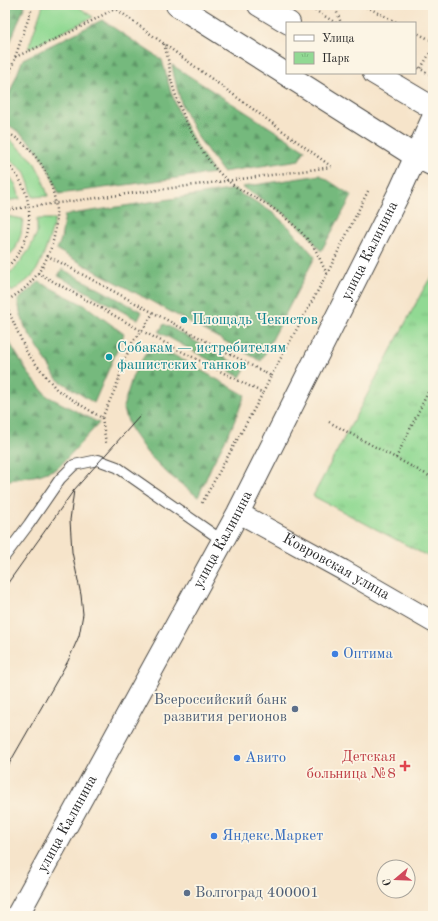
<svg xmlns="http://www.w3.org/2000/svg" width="438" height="921" font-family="'Old Standard TT',serif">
  <defs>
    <pattern id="forest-firs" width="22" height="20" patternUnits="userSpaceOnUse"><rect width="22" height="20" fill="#74b97d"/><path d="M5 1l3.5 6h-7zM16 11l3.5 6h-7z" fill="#5f9767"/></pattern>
    <pattern id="park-tufts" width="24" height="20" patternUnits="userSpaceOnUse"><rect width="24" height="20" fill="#91d993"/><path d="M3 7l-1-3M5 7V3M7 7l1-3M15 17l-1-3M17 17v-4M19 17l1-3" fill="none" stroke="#7dba7f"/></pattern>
  </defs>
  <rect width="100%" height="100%" fill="#fcf5e5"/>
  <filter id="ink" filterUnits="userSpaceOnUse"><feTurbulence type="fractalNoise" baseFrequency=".025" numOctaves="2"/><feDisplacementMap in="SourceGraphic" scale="8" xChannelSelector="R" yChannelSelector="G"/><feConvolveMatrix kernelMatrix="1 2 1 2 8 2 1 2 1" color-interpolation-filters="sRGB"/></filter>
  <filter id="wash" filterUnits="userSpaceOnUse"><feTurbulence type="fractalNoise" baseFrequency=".012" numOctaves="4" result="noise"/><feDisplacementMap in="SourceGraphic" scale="16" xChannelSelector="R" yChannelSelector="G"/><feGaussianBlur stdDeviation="0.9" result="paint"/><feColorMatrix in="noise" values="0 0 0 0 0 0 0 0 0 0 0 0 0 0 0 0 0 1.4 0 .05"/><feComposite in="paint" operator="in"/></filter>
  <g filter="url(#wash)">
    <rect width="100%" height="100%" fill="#f6e4ca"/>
    <!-- grass -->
    <g fill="#91d993" stroke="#5e825f">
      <polygon points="43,5 76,5 93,17 28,49"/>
      <polygon points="5,137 9,139 33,160 42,177 48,196 33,197 29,184 24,171 5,156"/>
      <polygon points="5,170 16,185 20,199 5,201"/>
      <polygon points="6,216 23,219 21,234 16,248 5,260 5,219"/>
      <path d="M37,219H55C52,232 42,263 34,274C28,281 19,286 12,292L5,282V275L14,270L29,250L37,233Z"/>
    </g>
    <!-- forest -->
    <g fill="url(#forest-firs)" stroke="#507254">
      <polygon points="5,5 25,5 5,55"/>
      <path d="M102,20L162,60L170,89L179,113L196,145L214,173L59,194C54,181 48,167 40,154C33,143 16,129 5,123V105L23,59Z"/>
      <polygon points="172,65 305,150 299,160 223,172 217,164 197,136 182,106 174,76"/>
      <polygon points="320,175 352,196 321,251 307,233 285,214 242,187"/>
      <polygon points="236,189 242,195 253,200 273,213 291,229 315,257 261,361 57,250 61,239 65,215"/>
      <polygon points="62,269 142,312 138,320 58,276"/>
      <polygon points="39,282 86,306 124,334 94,403 57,379 25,327 20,312 18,300"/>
      <polygon points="164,324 245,369 240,377 159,332"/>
      <polygon points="5,335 28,373 47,396 99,423 58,468 39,475 5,481"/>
      <polygon points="152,343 245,395 232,427 212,465 198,497 167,473 147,453 131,430 123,407 133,375"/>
    </g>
    <!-- park -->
    <polygon fill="url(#park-tufts)" stroke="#5e825f" points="433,277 433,559 313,496 422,292 429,280"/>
  </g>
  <g filter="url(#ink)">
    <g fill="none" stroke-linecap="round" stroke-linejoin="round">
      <!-- lane casing -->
      <g stroke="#494743" stroke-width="12">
        <polyline id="lane" points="5,556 29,524 60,479 74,465 98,460 117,467 223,541"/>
      </g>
      <!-- street casing -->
      <g stroke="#494743" stroke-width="22">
        <g id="street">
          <path id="s1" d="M238,513H239L343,570L433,622"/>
        </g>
      </g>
      <!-- secondary casing -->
      <g stroke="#494743" stroke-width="24">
        <g id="secondary">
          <path id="s2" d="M17,916L238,513L400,191L433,118"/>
        </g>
      </g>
      <!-- primary casing -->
      <g stroke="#494743" stroke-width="24">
        <g id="primary">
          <polyline points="177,5 415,156 433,165"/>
          <polyline points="259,5 289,23"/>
          <polyline points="374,73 433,108"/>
        </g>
      </g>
      <!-- path -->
      <g stroke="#494743" stroke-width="2.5" stroke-dasharray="1 3" stroke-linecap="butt">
        <polyline points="111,5 332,167"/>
        <polyline points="334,5 341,23"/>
        <polyline points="363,5 398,23"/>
        <polyline points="308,6 336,23"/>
        <polyline points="415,32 433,41"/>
        <path d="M164,44C166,51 168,58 169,65C170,71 170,77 172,83C181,115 201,158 227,180C237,189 249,194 261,201C278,210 304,232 315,249C319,257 323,266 327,274"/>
        <path d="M15,57C50,42 83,27 115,8"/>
        <polyline points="415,66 433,76"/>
        <polyline points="421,68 433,48"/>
        <polyline points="5,87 33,5"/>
        <path d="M5,132C20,138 32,151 41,164C65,203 60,250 30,283C23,291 14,296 5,302"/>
        <path d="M5,162C12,168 18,176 22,184C36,213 29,248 5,269"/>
        <polyline points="5,210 332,167"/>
        <polyline points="431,226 433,223"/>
        <polyline points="38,273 142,331 153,313"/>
        <polyline points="5,303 27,353 57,390 102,418 116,387 125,359 133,341 142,331 169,345 263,393 271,376 48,256"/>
        <polyline points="271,376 327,274 369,189"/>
        <polyline points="102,418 106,443"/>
        <polyline points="329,422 433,478"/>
        <polyline points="396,458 432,384 433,384"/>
        <polyline points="202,503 263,393"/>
      </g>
      <!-- lane -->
      <use href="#lane" stroke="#fff" stroke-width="10"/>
      <!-- street -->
      <use href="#street" stroke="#fff" stroke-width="20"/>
      <!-- secondary -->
      <use href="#secondary" stroke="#fff" stroke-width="22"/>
      <!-- primary -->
      <use href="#primary" stroke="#fff" stroke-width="22"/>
      <!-- tram -->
      <g stroke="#2b2b2b" stroke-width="1">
        <polyline points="5,587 74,490 140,416"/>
        <polyline points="5,771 68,661 79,636 83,614 81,595 72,552 70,520 74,490"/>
      </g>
    </g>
  </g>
  <!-- markers -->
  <g fill="#0f9aa8" stroke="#fcf5e5" stroke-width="1.5">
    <circle cx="184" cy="320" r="4"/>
    <circle cx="109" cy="357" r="4"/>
  </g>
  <g fill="#3f7fe0" stroke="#fcf5e5" stroke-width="1.5">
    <circle cx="335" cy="654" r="4"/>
    <circle cx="237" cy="758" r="4"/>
    <circle cx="214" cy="836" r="4"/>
  </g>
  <g fill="#5c6f8a" stroke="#fcf5e5" stroke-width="1.5">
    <circle cx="295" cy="709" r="4"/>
    <circle cx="187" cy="893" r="4"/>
  </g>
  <path fill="#e0444e" stroke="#fcf5e5" stroke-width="1.5" d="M403 760h4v4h4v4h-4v4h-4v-4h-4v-4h4z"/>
  <g text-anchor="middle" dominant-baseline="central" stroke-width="3.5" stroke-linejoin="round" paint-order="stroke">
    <!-- street labels -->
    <g font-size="15" fill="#2b2b2b" stroke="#fcf5e5">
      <text stroke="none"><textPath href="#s2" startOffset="753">улица Калинина</textPath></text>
      <text stroke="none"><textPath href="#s2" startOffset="429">улица Калинина</textPath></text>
      <text stroke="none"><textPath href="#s1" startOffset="112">Ковровская улица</textPath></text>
      <text stroke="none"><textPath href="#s2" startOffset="105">улица Калинина</textPath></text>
    </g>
    <!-- culture labels -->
    <g font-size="15" fill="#0d838f" stroke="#fcf5e5" text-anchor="start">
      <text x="192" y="320">Площадь Чекистов</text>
      <text x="117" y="348">Собакам — истребителям<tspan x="117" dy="17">фашистских танков</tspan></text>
    </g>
    <!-- shop labels -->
    <g font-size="15" fill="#366cbe" stroke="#fcf5e5" text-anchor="start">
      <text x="343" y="654">Оптима</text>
      <text x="245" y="758">Авито</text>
      <text x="222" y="836">Яндекс.Маркет</text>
    </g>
    <!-- service labels -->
    <g font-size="15" fill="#4e5e75" stroke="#fcf5e5" text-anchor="end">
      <text x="287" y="700">Всероссийский банк<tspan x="287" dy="17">развития регионов</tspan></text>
      <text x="195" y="893" text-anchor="start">Волгоград 400001</text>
    </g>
    <!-- health labels -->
    <g font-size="15" fill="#be3a42" stroke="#fcf5e5" text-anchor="end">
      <text x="396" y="757">Детская<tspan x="396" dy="17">больница №8</tspan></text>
    </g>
  </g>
  <!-- margin -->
  <rect width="438" height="921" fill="none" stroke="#fcf5e5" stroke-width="20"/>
  <!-- legend -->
  <rect x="286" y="22" width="130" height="52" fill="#fcf5e5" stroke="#a8a49b"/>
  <rect x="294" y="35" width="20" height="6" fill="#ffffff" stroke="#a8a49b"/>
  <text x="322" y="42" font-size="12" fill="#2b2b2b">Улица</text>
  <rect x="294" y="52" width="20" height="12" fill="url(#park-tufts)" stroke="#a8a49b"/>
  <text x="322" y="62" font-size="12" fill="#2b2b2b">Парк</text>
  <!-- north arrow -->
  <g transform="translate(396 879) rotate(251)"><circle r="19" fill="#fcf5e5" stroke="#a8a49b"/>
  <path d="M0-3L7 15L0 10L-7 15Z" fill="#d1495b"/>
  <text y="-6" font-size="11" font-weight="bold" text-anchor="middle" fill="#2b2b2b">С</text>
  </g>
</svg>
